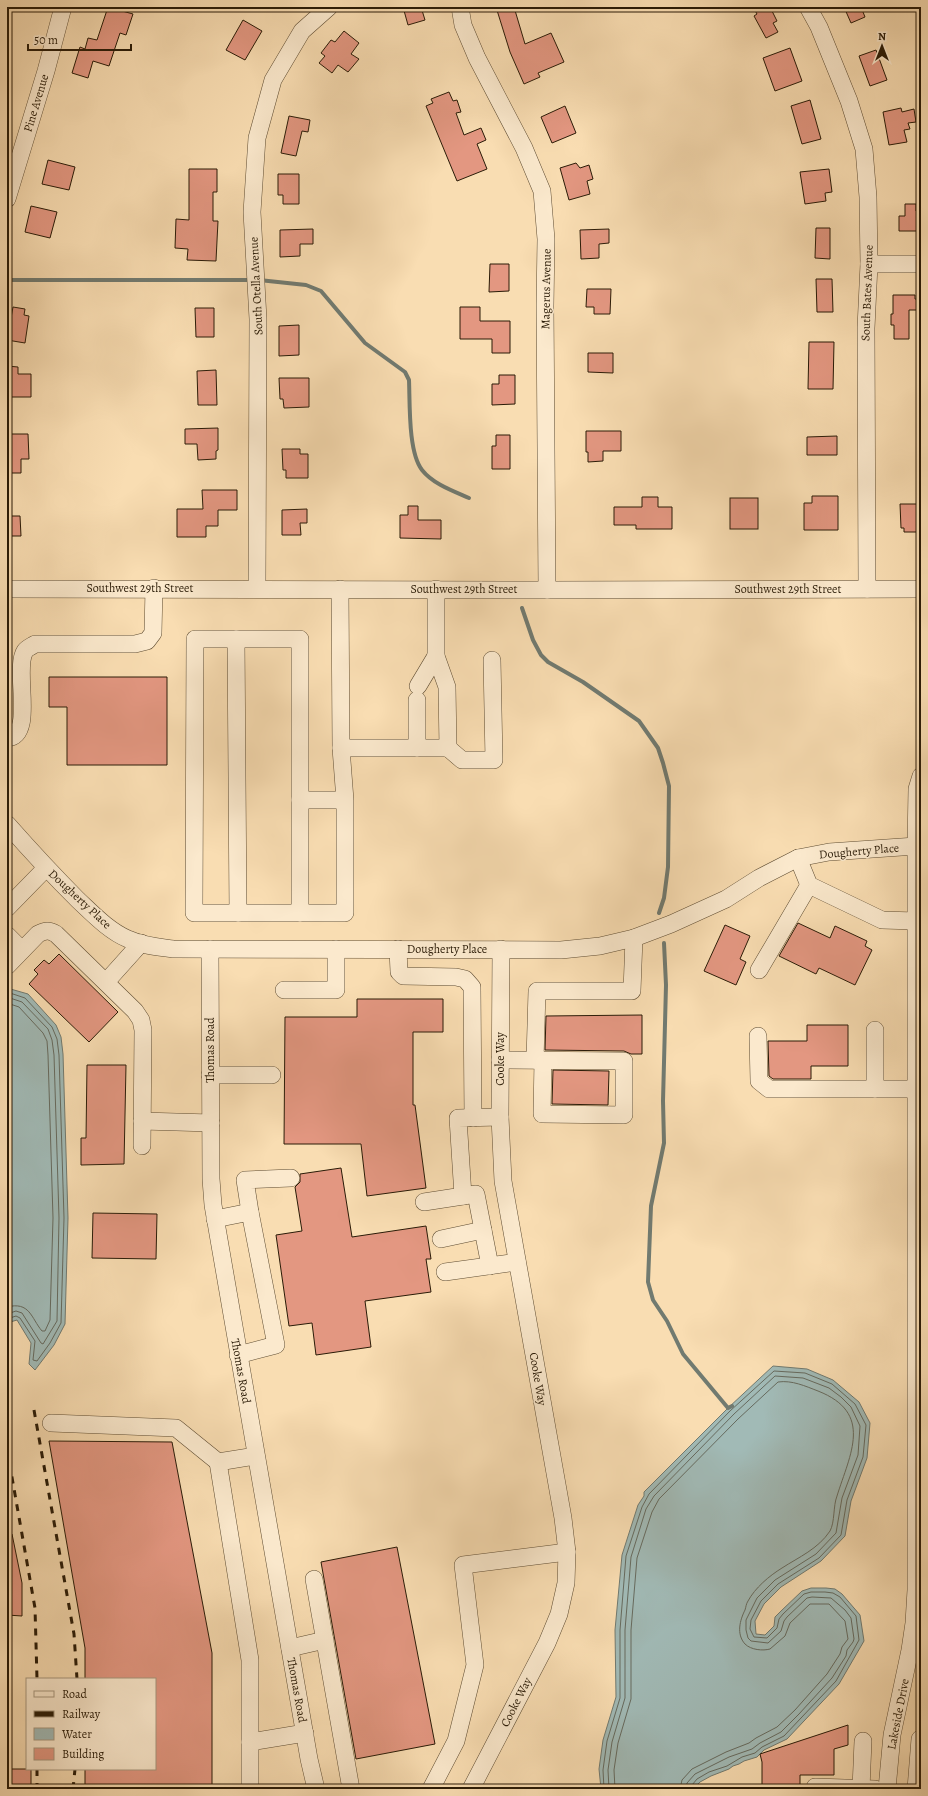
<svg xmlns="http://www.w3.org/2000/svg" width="928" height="1796" font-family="Alegreya,serif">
  <rect width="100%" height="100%" fill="#f9ddb2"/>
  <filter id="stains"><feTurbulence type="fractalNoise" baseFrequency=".005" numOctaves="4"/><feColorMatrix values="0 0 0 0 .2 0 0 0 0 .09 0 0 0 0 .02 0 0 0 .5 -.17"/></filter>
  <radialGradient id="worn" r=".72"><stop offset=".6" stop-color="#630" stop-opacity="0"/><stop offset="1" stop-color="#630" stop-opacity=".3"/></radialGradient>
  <!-- water -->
  <g fill="#a1bab6" stroke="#717a70">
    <polygon points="7,988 28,994 56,1025 61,1037 63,1054 68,1218 65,1324 54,1345 35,1370 29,1364 31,1343 17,1320 7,1323"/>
    <polygon points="773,1366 807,1369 833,1380 859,1402 870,1423 867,1458 851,1501 845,1536 821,1561 781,1587 764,1604 755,1621 756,1634 765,1635 774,1626 775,1617 781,1611 802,1591 811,1588 826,1588 835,1589 842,1594 860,1615 864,1641 839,1684 787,1739 764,1750 757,1757 744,1761 739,1764 733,1766 729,1769 711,1776 700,1782 693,1789 601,1789 599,1769 603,1740 616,1697 615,1630 622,1555 638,1505 644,1496 644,1492 728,1408"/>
  </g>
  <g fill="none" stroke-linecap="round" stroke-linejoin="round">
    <!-- shore -->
    <g stroke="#666a5e" stroke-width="1">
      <polyline points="7,992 25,998 52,1027 57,1039 59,1055 64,1218 61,1323 50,1343 37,1361 33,1360 35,1341 20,1318 16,1316 7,1319"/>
      <polyline points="7,997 22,1002 48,1029 52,1040 54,1055 59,1218 57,1321 43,1344 41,1343 22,1313 16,1311 7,1314"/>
      <path d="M7,1003L19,1007L43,1033L47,1041L48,1055L53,1218L50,1320L45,1331H42C31,1318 30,1301 7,1307"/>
      <polyline points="604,1789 603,1770 607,1741 620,1698 620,1630 626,1556 642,1507 649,1494 730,1411 774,1371 805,1373 832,1384 855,1404 866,1425 863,1457 847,1500 841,1535 819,1558 778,1584 761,1601 751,1620 750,1629 754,1637 767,1638 777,1628 779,1619 783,1614 804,1594 811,1592 825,1592 833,1593 840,1597 856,1616 859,1640 836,1681 784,1736 762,1747 755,1753 742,1757 727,1766 709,1772 697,1779 692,1785 691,1789"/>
      <polyline points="609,1789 608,1770 612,1742 625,1698 625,1630 631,1557 646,1509 654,1496 734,1414 775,1376 803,1378 829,1388 841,1397 851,1407 860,1426 858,1455 842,1498 836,1533 816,1554 775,1580 757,1598 746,1620 746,1630 748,1638 751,1641 768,1643 781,1631 784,1621 787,1617 807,1598 812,1597 831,1598 845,1610 851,1618 854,1639 853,1642 847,1650 846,1656 832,1678 799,1714 781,1732 760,1743 752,1749 729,1757 695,1774 687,1783 686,1789"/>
      <path d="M615,1789L614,1770L618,1743L631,1699V1630L637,1558L652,1512L659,1499L738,1419L778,1382C792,1380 805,1386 818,1391C874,1413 850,1454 837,1496C833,1506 835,1522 830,1531C818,1549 799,1557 782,1568C769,1576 755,1588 748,1601C746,1604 746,1607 745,1610C740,1620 736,1634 745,1644C751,1650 763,1651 770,1649L785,1636L790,1623L810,1604H829L845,1621L848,1639L842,1647L840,1654L827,1674L795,1710L777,1727L756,1738L749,1743L726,1752L692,1769L682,1780L680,1789"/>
    </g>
    <!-- stream -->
    <g stroke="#717a70" stroke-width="4">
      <polyline points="7,280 252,280"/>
      <path d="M259,280L306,285L321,291L365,343L405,372L409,380C410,403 408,452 422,470C433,484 453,491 469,498"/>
      <polyline points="522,608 533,640 541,655 548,662 583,682 639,721 658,748 663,763 669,786 668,867 664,898 659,913"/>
      <polyline points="664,943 666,985 663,1101 664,1143 651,1206 648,1282 653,1300 667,1321 683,1354 728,1408 732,1406"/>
    </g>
  </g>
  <!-- building -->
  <g fill="#e39781" stroke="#2a1b07">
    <polygon points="108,7 133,14 126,35 120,33 109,66 93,61 88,78 72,73 80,47 85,49 88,38 97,40"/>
    <polygon points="403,7 421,7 425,20 408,25"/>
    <polygon points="496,7 514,7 525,44 551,33 564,62 538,73 540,77 524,84 510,52"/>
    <polygon points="753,7 770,7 777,21 773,23 778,32 766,38 754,16 757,14"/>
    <polygon points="844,7 861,7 865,17 851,23"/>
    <polygon points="243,20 262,31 245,60 226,50"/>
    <polygon points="344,31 359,43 351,54 359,59 348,72 338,65 332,73 319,63 325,56 321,53 331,40 335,42"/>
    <polygon points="790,48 802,81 775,91 763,58"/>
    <polygon points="876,50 887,80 870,86 859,56"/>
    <polygon points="449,92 453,101 457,100 461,112 456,113 464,135 481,128 486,140 477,144 487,169 457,181 426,106 433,103 431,99"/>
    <polygon points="810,100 821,139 802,144 791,106"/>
    <polygon points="565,106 576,133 552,143 541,117"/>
    <polygon points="901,108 902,112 914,109 916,122 908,123 910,129 904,130 907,142 889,145 883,112"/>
    <polygon points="289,116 310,120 308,132 302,131 296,156 281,153"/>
    <polygon points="48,160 75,167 69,190 42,184"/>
    <polygon points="576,163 580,168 589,165 593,179 587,181 590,194 569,200 560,168"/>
    <polygon points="189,169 217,169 217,192 213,192 213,221 218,221 216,261 187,260 188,249 175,248 176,219 189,220"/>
    <polygon points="829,169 832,192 825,193 826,201 805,204 800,172"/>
    <polygon points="278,174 299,174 299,204 283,204 283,195 278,195"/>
    <polygon points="905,204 916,204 916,211 921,211 921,231 899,231 899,216 905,216"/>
    <polygon points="31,206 57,212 50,238 25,232"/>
    <polygon points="816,228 830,228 830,259 815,258"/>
    <polygon points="313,229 313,244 300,244 300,256 280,257 280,230"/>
    <polygon points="609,229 609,243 599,244 599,258 581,259 580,230"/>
    <polygon points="490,264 509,264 509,291 489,292"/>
    <polygon points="816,279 832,279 833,312 817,312"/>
    <polygon points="587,289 611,289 610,314 594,314 594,307 586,307"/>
    <polygon points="893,295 915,295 915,299 921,299 921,310 909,310 909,339 894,339 894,325 891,325 891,314 893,314"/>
    <polygon points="13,307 25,309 24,315 29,316 25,343 7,340"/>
    <polygon points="460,307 480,307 480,321 510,321 510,353 492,353 492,339 460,339"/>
    <polygon points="195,308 214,308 214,337 196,337"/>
    <polygon points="299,325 299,355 279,356 279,326"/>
    <polygon points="809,342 834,342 833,389 808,389"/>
    <polygon points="588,353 613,353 613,373 588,372"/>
    <polygon points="7,366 18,367 18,374 31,374 31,397 7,397"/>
    <polygon points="216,370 217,405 198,405 197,371"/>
    <polygon points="499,375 515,375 515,404 492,405 492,384 499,384"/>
    <polygon points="279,378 309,378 309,407 284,408 283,399 280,399"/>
    <polygon points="218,428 218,450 216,451 216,459 198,460 197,444 185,444 185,429"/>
    <polygon points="586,431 621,431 621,451 603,451 603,461 588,462 588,452 586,452"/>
    <polygon points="7,434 28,434 29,459 21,459 21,473 7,473"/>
    <polygon points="496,435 510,435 510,469 492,469 492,446 496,446"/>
    <polygon points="837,436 837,455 807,455 807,437"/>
    <polygon points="282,449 300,449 300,454 308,454 308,478 286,478 286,470 283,470"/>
    <polygon points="202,490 237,490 237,510 218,510 218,526 206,526 206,537 177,537 177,509 203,509"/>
    <polygon points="812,496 838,496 838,530 804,530 804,503 812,503"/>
    <polygon points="642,497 658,497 658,507 672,507 672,529 636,529 636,525 614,525 614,507 642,507"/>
    <rect x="730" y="498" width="28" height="31"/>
    <polygon points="900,504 921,504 921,529 917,529 917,532 904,532 904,528 901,528"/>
    <polygon points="408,506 418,506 418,520 441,520 441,539 400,538 400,515 408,515"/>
    <polygon points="307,509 307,523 300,523 301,535 282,535 282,510"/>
    <polygon points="7,516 20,516 21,536 7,536"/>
    <polygon points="49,677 167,677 167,765 67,765 67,707 49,707"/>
    <polygon points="798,923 830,938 835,926 867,941 865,946 872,950 855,985 819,968 816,974 779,956"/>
    <polygon points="725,925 750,936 740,959 746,962 736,985 704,971"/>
    <polygon points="59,954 118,1012 89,1042 29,984 38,974 34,970 44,960 49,964"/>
    <polygon points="357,999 443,999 443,1032 413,1032 413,1105 415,1105 426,1188 367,1196 361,1144 284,1144 285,1017 357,1017"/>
    <polygon points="642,1015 642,1054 631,1054 624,1051 545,1050 546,1016"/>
    <polygon points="807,1025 848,1025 848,1066 811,1066 811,1079 773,1079 769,1076 768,1041 807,1041"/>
    <polygon points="87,1065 126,1065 124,1164 81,1165 81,1138 86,1138"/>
    <polygon points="553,1070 609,1071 608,1105 552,1104"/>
    <polygon points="341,1168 352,1237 426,1226 431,1259 426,1259 431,1292 365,1301 371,1347 316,1355 312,1323 289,1326 276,1235 302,1231 295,1187 300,1182 300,1174"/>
    <polygon points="93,1213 157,1214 156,1259 92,1258"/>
    <polygon points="49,1441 172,1442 212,1653 212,1789 85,1789 85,1769 155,1769 155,1679 85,1679 85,1648"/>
    <polygon points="7,1534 12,1534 22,1583 22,1616 7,1615"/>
    <polygon points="397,1547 435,1744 356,1759 321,1562"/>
    <polygon points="848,1725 848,1745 834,1749 834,1775 800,1775 800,1789 762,1789 762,1762 760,1754"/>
    <rect x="7" y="1769" width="24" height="20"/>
  </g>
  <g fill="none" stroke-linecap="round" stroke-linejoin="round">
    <!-- minor casing -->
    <g stroke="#5e4c32" stroke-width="18">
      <g id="minor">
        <polyline points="460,7 463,25 477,58 524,148 542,191 546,239 545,306 547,590"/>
        <polyline points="808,7 819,27 849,101 864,149 868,197 869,264 866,328 867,589"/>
        <polyline points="7,199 46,71 63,7"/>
        <polyline points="869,264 921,264"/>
        <polyline points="257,588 258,319 252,212 257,138 273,80 302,31 329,7"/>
        <polyline points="7,589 547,590 921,589"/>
        <polyline points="340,589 341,748 448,748 447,687 436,656 436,589"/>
        <polyline points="236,639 238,913"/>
        <polyline points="418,686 436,656"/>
        <path d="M7,738C36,736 13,669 25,651C27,648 32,646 35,644H135L147,641L153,633L154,588"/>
        <polyline points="341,748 345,800 345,913 194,913 195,639 300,639 300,800 345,800"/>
        <polyline points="417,748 417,700"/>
        <polyline points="448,748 462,760 494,760 492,660"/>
        <path d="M7,824C30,850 53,875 78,900C93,914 109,931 128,939C143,946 158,947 173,949L561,950L600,946L634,938L671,924L726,899L759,878L798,858L829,852L916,846"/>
        <polyline points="798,858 809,885 882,920 916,921"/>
        <polyline points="7,908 46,868"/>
        <polyline points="300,913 300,800"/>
        <polyline points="7,935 22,950"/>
        <polyline points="210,949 211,1179 213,1205 309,1759 316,1789"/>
        <polyline points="398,949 399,972 403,976 456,977 465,979 472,987 473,1118"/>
        <path d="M7,966L38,934C46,930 49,930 56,934L135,1011L141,1020L143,1030L142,1146"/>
        <polyline points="759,970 809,885"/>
        <polyline points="106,982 141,943"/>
        <polyline points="284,990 336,990 336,949"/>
        <polyline points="875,1030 875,1089 916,1089"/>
        <polyline points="758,1036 759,1081 769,1089 875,1089"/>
        <polyline points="500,1060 624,1061 624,1115 542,1114 543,1060"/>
        <polyline points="535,1060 537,991 632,991 634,938"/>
        <polyline points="210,1075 272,1075"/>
        <polyline points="142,1121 211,1123"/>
        <polyline points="463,1196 458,1118 500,1117"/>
        <polyline points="424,1202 476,1194 490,1266"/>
        <polyline points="250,1212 245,1180 291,1178"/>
        <polyline points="215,1219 250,1212 276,1345 238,1355"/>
        <polyline points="441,1239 483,1230"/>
        <polyline points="445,1272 517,1262"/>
        <polyline points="51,1423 176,1428 218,1462 256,1456"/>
        <polyline points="218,1462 250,1660 250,1789"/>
        <polyline points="314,1579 351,1789"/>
        <polyline points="290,1648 325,1640"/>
        <polyline points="250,1742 305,1733"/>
        <polyline points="815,1787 875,1789"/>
        <polyline points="431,1789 456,1741 475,1665 463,1565 567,1552"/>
        <polyline points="471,1789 547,1643 559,1614 566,1583 567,1552 563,1518 503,1181 500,1117 501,949"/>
        <polyline points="861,1789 863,1741"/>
        <polyline points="887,1789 892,1735 910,1650 914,1623 916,1590 916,846 917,789 921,776"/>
        <polyline points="916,1789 920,1739"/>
      </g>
    </g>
    <!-- minor -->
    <use href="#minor" stroke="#fbe9cd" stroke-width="17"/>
    <!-- rail -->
    <g stroke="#2a1b07" stroke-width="3" stroke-dasharray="7 7" stroke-linecap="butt">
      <polyline points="34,1410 74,1634 77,1679"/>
      <polyline points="7,1449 35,1608 37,1679"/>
      <polyline points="37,1769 37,1789"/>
      <polyline points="73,1789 75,1769"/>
    </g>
  </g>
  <g text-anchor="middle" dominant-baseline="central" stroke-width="3" stroke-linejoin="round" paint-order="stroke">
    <!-- street labels -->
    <g font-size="12" fill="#2a1b07" stroke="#fbe9cd">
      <text transform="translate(36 103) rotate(-73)">Pine Avenue</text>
      <text transform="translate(256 286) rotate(-93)">South Otella Avenue</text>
      <text transform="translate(546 289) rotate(-89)">Magerus Avenue</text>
      <text transform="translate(867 293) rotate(-88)">South Bates Avenue</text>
      <text x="140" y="588">Southwest 29th Street</text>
      <text x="464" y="589">Southwest 29th Street</text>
      <text x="788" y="589">Southwest 29th Street</text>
      <text transform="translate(859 851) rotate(-5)">Dougherty Place</text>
      <text transform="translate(80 899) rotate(43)">Dougherty Place</text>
      <text x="447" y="949">Dougherty Place</text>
      <text transform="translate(210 1050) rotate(-90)">Thomas Road</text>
      <text transform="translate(500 1059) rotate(-90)">Cooke Way</text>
      <text transform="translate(241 1371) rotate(80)">Thomas Road</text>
      <text transform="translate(538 1379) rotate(80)">Cooke Way</text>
      <text transform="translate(297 1690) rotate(80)">Thomas Road</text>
      <text transform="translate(516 1702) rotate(-63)">Cooke Way</text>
      <text transform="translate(898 1714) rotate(-79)">Lakeside Drive</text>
    </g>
  </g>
  <!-- margin -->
  <rect width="928" height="1796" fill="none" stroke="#f9ddb2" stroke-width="24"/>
  <rect x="8" y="8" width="912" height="1780" fill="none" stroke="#2a1b07" stroke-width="2"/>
  <rect x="12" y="12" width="904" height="1772" fill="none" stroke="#2a1b07"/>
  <!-- legend -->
  <rect x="26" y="1678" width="130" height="92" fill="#fbe9cd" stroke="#a7977e"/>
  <rect x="34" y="1691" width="20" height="6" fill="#fbe9cd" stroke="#a7977e"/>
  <text x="62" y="1698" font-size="12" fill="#2a1b07">Road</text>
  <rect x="34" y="1711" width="20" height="6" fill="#2a1b07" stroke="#a7977e"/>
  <text x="62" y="1718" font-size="12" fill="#2a1b07">Railway</text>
  <rect x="34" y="1728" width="20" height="12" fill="#a1bab6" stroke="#a7977e"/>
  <text x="62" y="1738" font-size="12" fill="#2a1b07">Water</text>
  <rect x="34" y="1748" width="20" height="12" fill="#e39781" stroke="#a7977e"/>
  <text x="62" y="1758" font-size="12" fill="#2a1b07">Building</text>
  <!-- north arrow -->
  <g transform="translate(882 46)" stroke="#fbe9cd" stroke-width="3" paint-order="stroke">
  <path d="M0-3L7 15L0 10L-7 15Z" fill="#2a1b07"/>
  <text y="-6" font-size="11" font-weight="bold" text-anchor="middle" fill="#2a1b07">N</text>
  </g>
  <!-- scale -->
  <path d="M28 44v6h103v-6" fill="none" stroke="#2a1b07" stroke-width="2"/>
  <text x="34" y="44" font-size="12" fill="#2a1b07" stroke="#fbe9cd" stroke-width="3" paint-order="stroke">50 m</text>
  <rect width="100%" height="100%" filter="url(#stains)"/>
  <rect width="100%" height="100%" fill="url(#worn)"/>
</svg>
